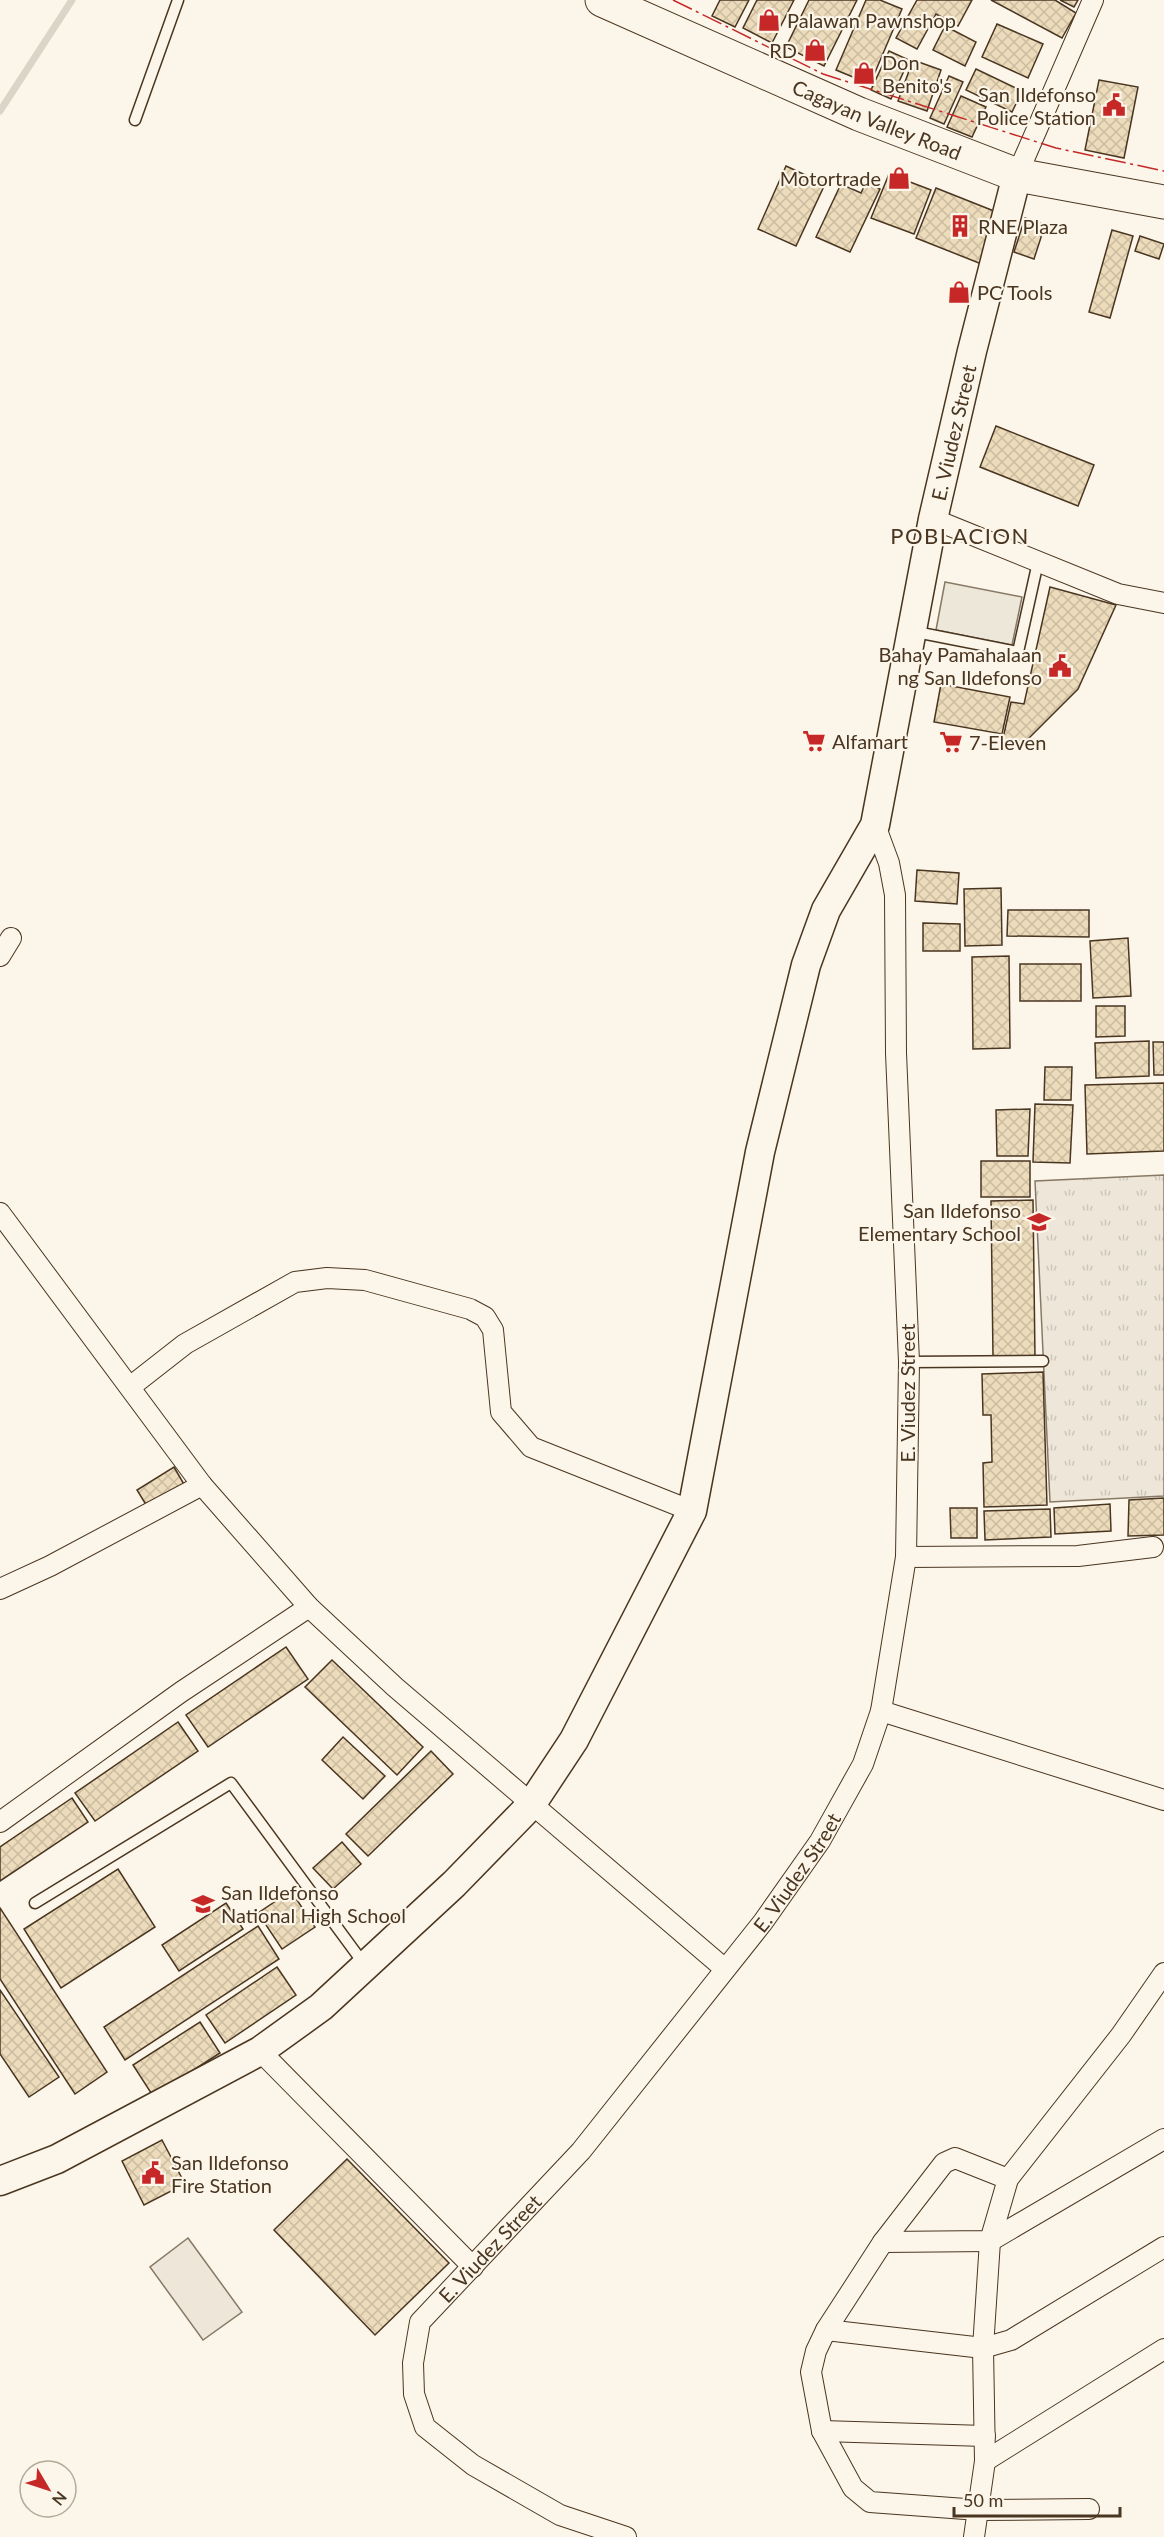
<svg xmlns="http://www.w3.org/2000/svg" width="1164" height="2537" font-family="Lato,sans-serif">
  <defs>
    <pattern id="grass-tufts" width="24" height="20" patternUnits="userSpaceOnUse" patternTransform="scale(1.5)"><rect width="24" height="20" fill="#ede6d9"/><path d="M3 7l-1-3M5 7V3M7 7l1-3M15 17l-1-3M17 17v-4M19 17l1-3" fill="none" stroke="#cdc6ba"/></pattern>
    <pattern id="building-cross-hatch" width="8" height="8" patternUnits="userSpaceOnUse" patternTransform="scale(1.5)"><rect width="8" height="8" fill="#ecdcbc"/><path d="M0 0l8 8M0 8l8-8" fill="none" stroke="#ccbda1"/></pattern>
  </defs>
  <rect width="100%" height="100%" fill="#fbf6e9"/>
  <!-- grass -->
  <polygon fill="url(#grass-tufts)" stroke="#887966" stroke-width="1.5" points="1164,1175 1164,1496 1050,1502 1035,1181"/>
  <!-- green -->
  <polygon fill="#ede6d9" stroke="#887966" stroke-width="1.5" points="188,2238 242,2312 203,2340 150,2267"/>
  <!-- parking -->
  <polygon fill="#ede7d9" stroke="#887966" stroke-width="1.5" points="945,582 1022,597 1012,645 936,630"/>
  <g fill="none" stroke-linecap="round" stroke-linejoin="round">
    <!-- stream -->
    <polyline stroke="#dcd4c6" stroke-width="7" points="0,111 72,0"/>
  </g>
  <!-- building -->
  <g fill="url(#building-cross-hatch)" stroke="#4a3520" stroke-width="1.5">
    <polygon points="720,0 749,0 735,27 712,16"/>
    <polygon points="757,0 794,0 772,43 743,28"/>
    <polygon points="809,0 857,0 824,66 786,47"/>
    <polygon points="866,0 880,0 902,9 870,84 836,70"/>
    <polygon points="917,0 972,0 958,26 936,14 917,49 896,38"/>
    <polygon points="991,0 1055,0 1076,13 1062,38"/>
    <polygon points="1060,0 1078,0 1074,7"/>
    <polygon points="997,24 1043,44 1028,78 982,57"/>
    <polygon points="945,26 976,42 965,66 933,50"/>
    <polygon points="889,51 909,60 891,99 871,90"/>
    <polygon points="913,60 941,70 927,111 898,101"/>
    <polygon points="976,69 1022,91 1012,112 966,90"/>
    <polygon points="949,76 963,82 944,124 930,118"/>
    <polygon points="1099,80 1138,87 1124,158 1085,150"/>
    <polygon points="961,96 986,107 972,137 947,127"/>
    <polygon points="786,166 825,184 796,246 758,229"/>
    <polygon points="889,174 931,190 914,234 871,218"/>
    <polygon points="866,182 880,189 850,252 816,237 841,184 861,193"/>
    <polygon points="936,188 1004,215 984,265 916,238"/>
    <polygon points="1025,218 1045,225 1034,259 1014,252"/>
    <polygon points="1112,230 1133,236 1110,318 1089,312"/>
    <polygon points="1140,236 1164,244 1159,259 1135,251"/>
    <polygon points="996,426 1094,465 1078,506 980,467"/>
    <polygon points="1050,587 1116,605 1078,689 1021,746 1002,743 1011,702 1024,704"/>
    <polygon points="941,684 1010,697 1002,734 934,722"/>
    <polygon points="917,870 959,873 957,904 915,901"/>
    <polygon points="1001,888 1002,945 965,946 964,889"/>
    <polygon points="1008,910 1089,910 1089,937 1007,936"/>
    <polygon points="923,923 960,924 960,951 923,951"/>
    <polygon points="1128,938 1131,996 1093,998 1090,941"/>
    <polygon points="1009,956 1010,1048 973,1049 972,957"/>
    <rect x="1020" y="964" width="61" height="37"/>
    <polygon points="1096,1006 1125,1006 1125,1036 1096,1037"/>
    <polygon points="1149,1041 1149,1076 1096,1078 1095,1043"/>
    <polygon points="1153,1042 1164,1042 1164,1075 1154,1075"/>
    <polygon points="1045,1067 1072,1067 1071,1100 1044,1100"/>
    <polygon points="1164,1083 1164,1151 1087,1154 1085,1085"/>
    <polygon points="1035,1104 1073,1105 1070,1163 1033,1162"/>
    <polygon points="1030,1109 1028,1156 997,1156 996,1110"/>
    <rect x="981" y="1161" width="49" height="36"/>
    <polygon points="1033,1200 1035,1357 993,1357 991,1201"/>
    <polygon points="1043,1372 1047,1505 984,1507 983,1463 992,1462 991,1415 983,1415 982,1374"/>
    <polygon points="174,1467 185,1486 148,1508 137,1490"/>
    <polygon points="1164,1498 1164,1535 1128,1536 1129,1500"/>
    <polygon points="1110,1504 1111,1531 1055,1534 1054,1508"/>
    <polygon points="950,1508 977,1508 977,1538 951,1538"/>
    <polygon points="1050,1509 1051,1537 985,1540 984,1511"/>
    <polygon points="286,1647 308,1679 208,1747 186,1715"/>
    <polygon points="332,1660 423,1747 397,1775 305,1687"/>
    <polygon points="178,1722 198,1751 95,1821 75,1793"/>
    <polygon points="343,1737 385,1776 363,1799 322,1760"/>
    <polygon points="431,1751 453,1774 368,1856 346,1834"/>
    <polygon points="72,1798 88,1822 0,1881 0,1847"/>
    <polygon points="342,1842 361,1864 333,1889 313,1868"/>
    <polygon points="118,1869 155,1927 61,1988 24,1929"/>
    <polygon points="291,1891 315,1927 282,1949 258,1913"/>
    <polygon points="226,1903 243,1929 179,1971 162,1945"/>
    <polygon points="0,1908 107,2072 75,2094 0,1979"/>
    <polygon points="258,1926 279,1959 125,2060 104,2027"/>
    <polygon points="277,1967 296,1995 225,2043 206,2015"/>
    <polygon points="0,1990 59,2077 29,2097 0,2054"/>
    <polygon points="200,2022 220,2053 153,2096 133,2065"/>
    <polygon points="162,2140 185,2184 144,2205 122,2161"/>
    <polygon points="347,2159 449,2263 375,2335 274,2230"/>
  </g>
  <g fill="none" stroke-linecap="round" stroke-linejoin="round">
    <!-- lane casing -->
    <g stroke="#4a3520" stroke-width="13">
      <g id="lane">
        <polyline points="135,120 178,0"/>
        <polyline points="911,631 1018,652 1038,562"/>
        <polyline points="909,1362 1043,1361"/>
        <polyline points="35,1903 231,1783 364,1964"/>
      </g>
    </g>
    <!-- street casing -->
    <g stroke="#4a3520" stroke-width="22">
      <g id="street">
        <polyline points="1017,175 1093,0"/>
        <polyline points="933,519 1118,594 1164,603"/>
        <polyline points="0,956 11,938"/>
        <polyline points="0,1213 202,1485 309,1607 395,1687 725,1969"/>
        <polyline points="130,1387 185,1344 295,1282 327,1278 365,1280 470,1309 485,1317 493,1330 501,1412 531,1447 692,1511"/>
        <polyline points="906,1557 1078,1556 1153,1547"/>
        <polyline points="0,1589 50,1566 202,1485"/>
        <polyline points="881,1711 1164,1800"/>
        <polyline points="0,1822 181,1692 309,1607"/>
        <polyline points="260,2051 473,2267"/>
        <polyline points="1008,2179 955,2158 944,2163 883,2242 826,2330 816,2351 811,2372 822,2431 853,2488 870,2502 979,2510 1089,2509"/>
        <polyline points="883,2242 990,2241 1164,2139"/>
        <polyline points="826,2330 983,2348 1011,2340 1164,2247"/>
        <polyline points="822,2431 985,2436"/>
        <polyline points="985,2461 1164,2349"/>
        <path id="s1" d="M626,2537L560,2515L473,2465L425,2427L414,2394L413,2363L420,2322L581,2151L763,1922L820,1841L863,1764L881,1711L906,1557L909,1362L896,1053L895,895L889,863L875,825"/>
        <polyline points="974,2537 985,2461 983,2348 990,2241 1008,2179 1121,2035 1164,1973"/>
      </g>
    </g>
    <!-- secondary casing -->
    <g stroke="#4a3520" stroke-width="31">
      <g id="secondary">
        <path id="s2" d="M0,2181L57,2159L260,2051L321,2007L454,1884L531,1805L574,1740L692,1511L760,1152L806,965L826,910L875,825L933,519L972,351L1017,175"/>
      </g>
    </g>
    <!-- highway casing -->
    <g stroke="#4a3520" stroke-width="35">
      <g id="highway">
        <path id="s3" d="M602,0L859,114L1017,175L1164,202"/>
      </g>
    </g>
    <!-- lane -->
    <use href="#lane" stroke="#fbf6e9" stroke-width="10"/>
    <!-- street -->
    <use href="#street" stroke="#fbf6e9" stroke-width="20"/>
    <!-- secondary -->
    <use href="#secondary" stroke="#fbf6e9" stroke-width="28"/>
    <!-- highway -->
    <use href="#highway" stroke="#fbf6e9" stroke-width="33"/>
    <!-- power -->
    <polyline stroke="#c62828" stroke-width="1.5" stroke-dasharray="21 4.5 3 4.5" stroke-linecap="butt" points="673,0 823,74 1056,148 1164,171"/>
  </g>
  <!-- icons -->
  <defs>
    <g id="shop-bare" transform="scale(1.8)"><path d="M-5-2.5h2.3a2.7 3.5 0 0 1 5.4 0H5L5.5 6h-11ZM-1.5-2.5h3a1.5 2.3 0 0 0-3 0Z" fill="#c62828" stroke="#fbf6e9" stroke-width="2.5" paint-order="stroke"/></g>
    <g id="civic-bare" transform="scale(1.8)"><path d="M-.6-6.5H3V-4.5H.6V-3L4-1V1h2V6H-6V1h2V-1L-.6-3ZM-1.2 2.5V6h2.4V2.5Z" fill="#c62828" stroke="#fbf6e9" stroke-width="2.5" paint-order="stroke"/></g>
    <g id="building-bare" transform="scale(1.8)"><path d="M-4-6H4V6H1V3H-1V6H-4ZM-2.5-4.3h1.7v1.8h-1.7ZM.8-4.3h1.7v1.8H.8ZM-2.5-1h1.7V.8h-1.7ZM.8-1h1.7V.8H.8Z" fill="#c62828" stroke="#fbf6e9" stroke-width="2.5" paint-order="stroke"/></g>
    <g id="supermarket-bare" transform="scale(1.8)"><path d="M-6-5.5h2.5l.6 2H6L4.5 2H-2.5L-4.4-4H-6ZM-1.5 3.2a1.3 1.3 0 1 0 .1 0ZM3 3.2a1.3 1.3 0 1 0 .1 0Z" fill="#c62828" stroke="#fbf6e9" stroke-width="2.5" paint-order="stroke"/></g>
    <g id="school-bare" transform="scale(1.8)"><path d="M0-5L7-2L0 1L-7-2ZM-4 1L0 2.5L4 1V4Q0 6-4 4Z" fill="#c62828" stroke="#fbf6e9" stroke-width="2.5" paint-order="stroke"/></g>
  </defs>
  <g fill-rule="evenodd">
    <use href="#shop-bare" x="769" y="20"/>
    <use href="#shop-bare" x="815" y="50"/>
    <use href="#shop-bare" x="864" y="73"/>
    <use href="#civic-bare" x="1114" y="105"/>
    <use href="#shop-bare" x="899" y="178"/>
    <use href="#building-bare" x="960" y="226"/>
    <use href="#shop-bare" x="959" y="292"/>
    <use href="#civic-bare" x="1060" y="666"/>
    <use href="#supermarket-bare" x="814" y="741"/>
    <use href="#supermarket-bare" x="951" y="742"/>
    <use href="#school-bare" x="1039" y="1222"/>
    <use href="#school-bare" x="203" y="1904"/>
    <use href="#civic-bare" x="153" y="2173"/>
  </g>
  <g text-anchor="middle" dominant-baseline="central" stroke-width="4.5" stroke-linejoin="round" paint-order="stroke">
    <!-- poi labels -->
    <g font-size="20" fill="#4a3520" stroke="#fbf6e9" text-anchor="start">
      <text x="787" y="20">Palawan Pawnshop</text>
      <text x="797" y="50" text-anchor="end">RD</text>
      <text x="882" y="62">Don<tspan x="882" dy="23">Benito's</tspan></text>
      <text x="1096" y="94" text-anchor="end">San Ildefonso<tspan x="1096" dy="23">Police Station</tspan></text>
      <text x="881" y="178" text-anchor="end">Motortrade</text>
      <text x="978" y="226">RNE Plaza</text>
      <text x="977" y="292">PC Tools</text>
      <text x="1042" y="654" text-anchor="end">Bahay Pamahalaan<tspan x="1042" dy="23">ng San Ildefonso</tspan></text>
      <text x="832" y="741">Alfamart</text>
      <text x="969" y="742">7-Eleven</text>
      <text x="1021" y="1210" text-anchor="end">San Ildefonso<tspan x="1021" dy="23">Elementary School</tspan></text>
      <text x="221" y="1892">San Ildefonso<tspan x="221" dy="23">National High School</tspan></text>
      <text x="171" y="2162">San Ildefonso<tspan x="171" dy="23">Fire Station</tspan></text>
    </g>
    <!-- street labels -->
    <g font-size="20" fill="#4a3520" stroke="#fbf6e9">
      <text stroke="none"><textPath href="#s3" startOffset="300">Cagayan Valley Road</textPath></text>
      <text stroke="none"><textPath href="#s2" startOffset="2108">E. Viudez Street</textPath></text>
      <text transform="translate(907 1393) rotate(-90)">E. Viudez Street</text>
      <text stroke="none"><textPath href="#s1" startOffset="926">E. Viudez Street</textPath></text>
      <text stroke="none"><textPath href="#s1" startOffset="440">E. Viudez Street</textPath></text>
    </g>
    <!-- quarter labels -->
    <g font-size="22" letter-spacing="1.5" fill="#4a3520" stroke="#fbf6e9">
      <text x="960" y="535">POBLACION</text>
    </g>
  </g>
  <!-- north arrow -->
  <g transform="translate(48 2489) rotate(129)"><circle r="28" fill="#fbf6e9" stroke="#b4a999" stroke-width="1.5"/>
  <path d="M0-4.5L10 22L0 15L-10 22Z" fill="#c62828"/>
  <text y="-9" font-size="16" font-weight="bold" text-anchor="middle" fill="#4a3520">N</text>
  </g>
  <!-- scale -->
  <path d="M954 2507v9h166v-9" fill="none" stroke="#4a3520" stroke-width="3"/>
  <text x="963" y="2507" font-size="18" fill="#4a3520" stroke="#fbf6e9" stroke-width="4.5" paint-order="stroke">50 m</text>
</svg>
